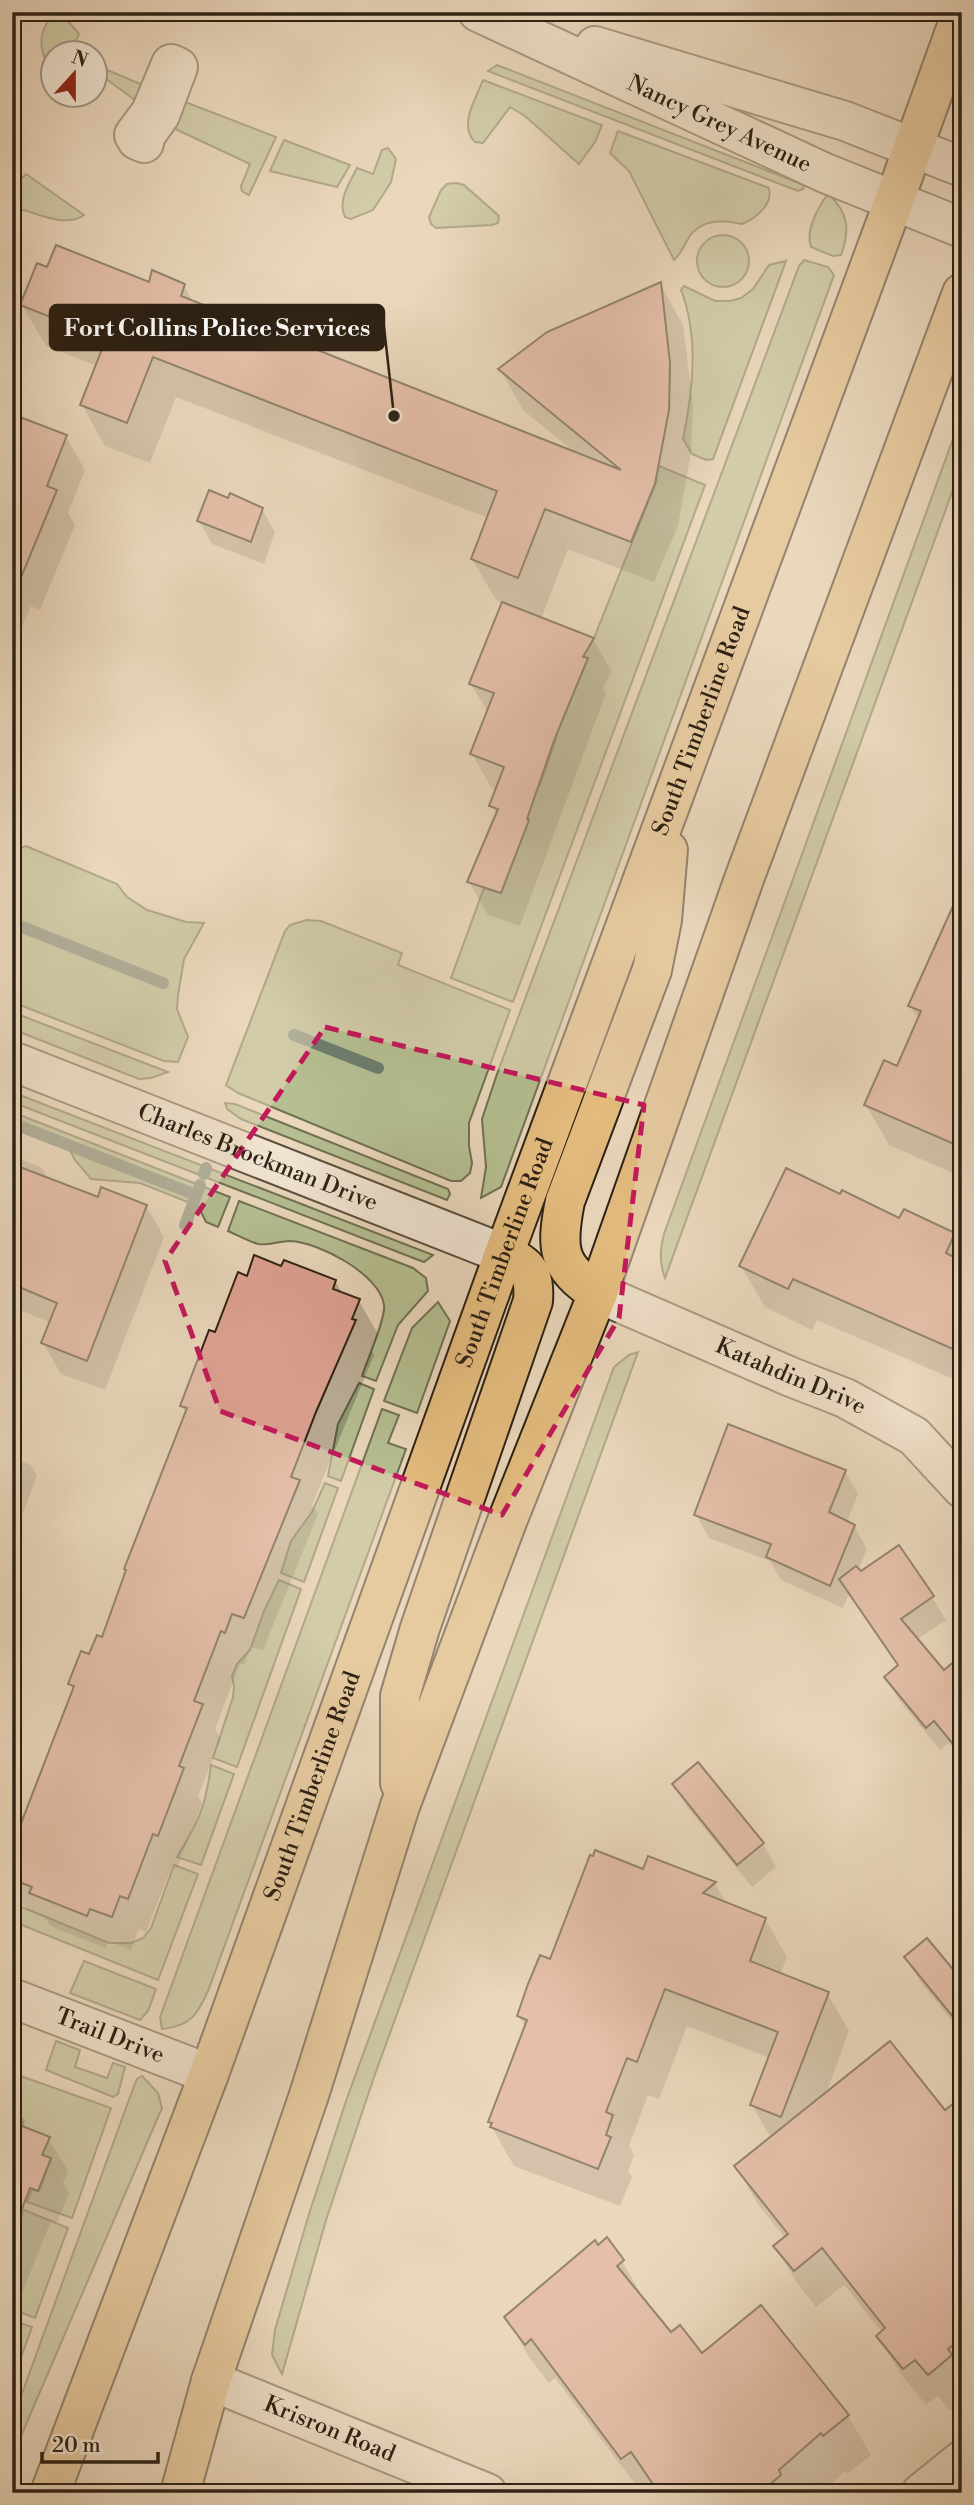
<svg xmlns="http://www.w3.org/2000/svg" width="974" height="2505" font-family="'Libre Bodoni',serif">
  <rect width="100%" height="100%" fill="#ead7bc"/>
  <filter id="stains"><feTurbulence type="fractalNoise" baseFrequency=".00286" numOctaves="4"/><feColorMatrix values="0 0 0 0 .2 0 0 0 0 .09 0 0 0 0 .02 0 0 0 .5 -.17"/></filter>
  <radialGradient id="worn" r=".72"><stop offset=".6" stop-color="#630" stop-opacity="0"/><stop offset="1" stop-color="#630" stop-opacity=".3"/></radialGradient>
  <!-- green -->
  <g fill="#b5bf92" stroke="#707053" stroke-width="2">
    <path d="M57,18L68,21L79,34L71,52H52V72C41,55 36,37 49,20Z"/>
    <polygon points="95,65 160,92 151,112 101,75 95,82"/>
    <polygon points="497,65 804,185 803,189 798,191 488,71"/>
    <path d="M483,80L602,125L595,142L579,164L525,116L510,107L483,143L475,142C458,125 476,99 483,80Z"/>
    <polygon points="167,95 276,137 249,195 242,191 241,186 250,164 169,126"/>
    <path d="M618,131L769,188C773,205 756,218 742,224C726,220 706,219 693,232C685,241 683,252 674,260L629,171L610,153Z"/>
    <polygon points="284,140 350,165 337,187 270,171"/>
    <path d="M388,148L396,159L391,182L373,210L351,219L345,217C337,200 350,182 357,168L373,174L382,150Z"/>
    <path d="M12,170L22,178L26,174L84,215C66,228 39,214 20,209L12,210Z"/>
    <polygon points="456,183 464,185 499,216 498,223 492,225 436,228 431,224 429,217 441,190 447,184"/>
    <path d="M828,194C849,212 850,231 841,255L833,256L811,247C805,231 818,207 828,194Z"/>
    <circle cx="723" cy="261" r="26"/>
    <polygon points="804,260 828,267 834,275 501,1187 481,1198 486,1167 482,1119 497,1074 799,266"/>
    <path d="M786,261L713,459L706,460L692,454L683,439C693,391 699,336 681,290L684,286L715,301H730L741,298L753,289L769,265Z"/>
    <path d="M962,414V465L665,1278C659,1262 660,1250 664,1234Z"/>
    <polygon points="659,466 705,485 513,1002 451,978 484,888 501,893 529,820 519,817 532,785 539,787 556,739 552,737 563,718 588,658 583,657 594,638 657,480 654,478"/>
    <polygon points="26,846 117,884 127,897 147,910 186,922 204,923 184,959 178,995 177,1009 188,1037 178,1062 164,1061 12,1002 12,851"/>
    <polygon points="307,920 321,921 402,953 398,965 510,1010 469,1123 469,1146 472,1163 470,1173 461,1181 451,1181 238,1093 226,1085 285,931 290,925"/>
    <polygon points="12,1012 168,1072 151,1078 139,1079 12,1029"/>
    <polygon points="12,1092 433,1255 424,1262 416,1259 12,1102"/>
    <polygon points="225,1103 235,1104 448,1189 450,1194 447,1200 241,1119 227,1109"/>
    <polygon points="12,1112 230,1197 218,1227 206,1222 198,1206 140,1183 91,1179 75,1160 67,1144 12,1123"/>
    <path d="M239,1201L413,1268L426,1278L428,1291L398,1325L376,1381L362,1376C367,1361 386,1318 384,1305C380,1274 318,1242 290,1241C279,1241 268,1246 258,1244C248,1241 237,1235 228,1231Z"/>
    <polygon points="438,1302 450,1321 417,1413 384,1401 412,1328"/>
    <polygon points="638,1352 374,2077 326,2220 282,2374 272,2355 275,2330 309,2214 346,2101 614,1367 629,1355"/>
    <polygon points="359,1383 374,1389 341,1481 328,1476 338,1424"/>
    <path d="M382,1409L399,1415L388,1443L406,1449L208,1991C197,2015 191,2026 162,2029L160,2017Z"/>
    <polygon points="325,1483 338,1488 304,1582 281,1573 291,1541 312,1512"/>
    <polygon points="279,1580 301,1589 237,1767 213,1758 233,1697 234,1686 232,1676 237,1664 250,1650 264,1611"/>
    <path d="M211,1765L234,1774L201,1865L177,1857C198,1823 206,1806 211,1765Z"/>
    <polygon points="174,1865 198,1874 158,1980 12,1921 12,1903 109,1943 131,1943 143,1938 151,1928"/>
    <polygon points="84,1961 156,1989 148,2011 140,2020 70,1993"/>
    <polygon points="56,2041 80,2050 75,2067 107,2078 113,2063 125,2067 118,2094 113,2097 46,2070"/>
    <polygon points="12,2073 111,2108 72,2218 27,2202 32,2189 39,2191 51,2159 42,2155 49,2137 22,2126 24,2120 12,2115"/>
    <polygon points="142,2076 158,2093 162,2108 12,2457 12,2421 134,2086 137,2079"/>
    <polygon points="24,2210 68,2228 35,2318 12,2309 12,2241"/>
    <polygon points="12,2320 32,2327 12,2382"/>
  </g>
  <!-- shadow -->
  <g fill="#0003">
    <polygon points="47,269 151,284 184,286 194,303 577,454 523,410 500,369 660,284 683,325 693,405 691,452 678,526 654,582 568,549 541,619 593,639 612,672 603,687 606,693 520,926 488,915 469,882 497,816 491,805 497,790 491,787 472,754 488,713 471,684 503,603 496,600 472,559 488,518 176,397 150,463 105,446 82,405 97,366 46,346 22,305"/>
    <polygon points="12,416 66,437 85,470 68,513 75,525 40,610 31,606 22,627 12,623"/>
    <polygon points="262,509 275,532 264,564 212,544 199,521"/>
    <polygon points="962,884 962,1177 889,1145 866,1105 898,1068 919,1020 910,1005"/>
    <polygon points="12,1156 41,1167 48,1179 99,1199 146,1206 164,1237 105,1390 61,1374 43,1343 51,1323 18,1309 14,1318 12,1317"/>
    <polygon points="841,1196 900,1220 954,1235 962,1248 962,1395 953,1379 817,1320 812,1330 765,1307 741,1266"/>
    <polygon points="282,1268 335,1281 343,1294 359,1301 378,1334 372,1351 374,1355 312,1505 318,1514 263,1650 251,1647 244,1665 240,1664 215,1729 221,1739 198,1796 202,1803 177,1868 172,1866 146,1932 139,1929 131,1950 108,1941 106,1948 50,1926 45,1917 27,1910 12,1885 12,1864 21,1828 74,1691 70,1684 103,1639 187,1414 182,1406 216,1334 248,1278"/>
    <polygon points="12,1458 31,1465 37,1476 12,1541"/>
    <polygon points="845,1471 858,1494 847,1522 854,1526 867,1549 858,1571 932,1597 946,1620 916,1640 943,1673 962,1657 962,1759 949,1743 940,1750 899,1700 886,1678 899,1667 849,1594 843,1608 781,1580 770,1561 709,1538 696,1515"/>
    <polygon points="698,1764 763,1844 776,1867 752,1887 687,1807 674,1784"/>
    <polygon points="649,1858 715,1884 727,1905 765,1919 787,1957 780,1975 827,1993 849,2031 826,2094 945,2112 962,2099 962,2402 950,2411 938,2396 926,2405 900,2373 878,2336 882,2332 844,2285 816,2307 797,2283 775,2246 785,2238 757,2203 736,2166 771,2138 752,2105 770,2058 687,2026 659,2099 648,2095 629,2146 634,2155 628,2171 632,2177 620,2206 514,2166 492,2127 490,2122 526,2028 519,2016 551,1961 644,1871"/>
    <polygon points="906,1957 962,1983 962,2033 919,1980"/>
    <polygon points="12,2117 23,2121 28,2130 48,2138 68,2171 63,2183 69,2193 57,2223 51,2221 12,2318"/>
    <polygon points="598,2247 622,2261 645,2301 671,2334 702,2356 813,2372 848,2416 871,2455 847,2474 845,2471 821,2493 672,2493 791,2387 652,2493 642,2493 555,2378 549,2383 529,2357 507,2318"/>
  </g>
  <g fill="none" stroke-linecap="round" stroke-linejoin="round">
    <!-- stream -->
    <g stroke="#6d7d6f" stroke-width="12">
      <polyline points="12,923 163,983"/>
      <polyline points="294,1035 378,1068"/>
      <polyline points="12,1123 196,1195"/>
      <polyline points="204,1174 206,1168"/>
      <polyline points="185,1225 200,1185"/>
    </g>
  </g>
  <!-- building -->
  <g fill="#dfa293" stroke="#2c2114" stroke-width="2">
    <polygon points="56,245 149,282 152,270 185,284 181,296 621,470 498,369 547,332 661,282 670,363 669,410 655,484 631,542 545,509 518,578 471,559 497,491 153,357 127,423 80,405 106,339 20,305 37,263 47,267"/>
    <polygon points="12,414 67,435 47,486 57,490 13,597"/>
    <polygon points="209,490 228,498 230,493 263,508 251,542 197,521"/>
    <polygon points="502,602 594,638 583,657 588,658 555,738 527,819 529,820 501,893 467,882 498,809 489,806 504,767 470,754 494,693 469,684"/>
    <polygon points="962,886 962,1126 954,1144 864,1105 884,1060 897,1066 921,1011 908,1006"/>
    <polygon points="12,1164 98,1197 101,1187 147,1205 87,1361 41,1343 57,1303 12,1284"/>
    <polygon points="786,1168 840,1194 842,1190 899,1218 904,1209 955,1233 946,1253 962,1261 962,1353 793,1279 788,1289 739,1266"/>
    <polygon points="254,1255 281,1266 284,1260 336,1280 333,1289 360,1299 352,1319 356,1320 316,1412 291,1477 300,1480 244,1618 232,1614 225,1633 221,1631 194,1701 203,1704 179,1766 184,1768 158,1836 153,1834 128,1899 120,1896 112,1917 90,1909 87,1916 29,1893 32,1887 12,1879 12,1822 20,1826 74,1686 68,1684 81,1651 89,1654 97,1635 102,1637 126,1570 124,1569 187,1408 180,1406 209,1330 215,1332 238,1272 247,1276"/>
    <polygon points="728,1424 846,1470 829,1512 855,1525 830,1586 766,1557 771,1544 694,1515"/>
    <polygon points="899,1545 934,1596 901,1619 944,1670 962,1655 962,1755 934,1721 926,1728 884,1677 898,1665 839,1579 856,1566 861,1571"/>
    <polygon points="698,1762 764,1843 737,1865 672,1784"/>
    <polygon points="595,1850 643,1869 648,1856 716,1882 703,1893 766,1918 750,1961 829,1992 781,2117 750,2105 778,2032 665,1989 637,2062 627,2058 606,2112 613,2115 606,2135 611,2137 598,2169 490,2127 492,2123 488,2122 527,2020 517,2016 528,1984 540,1955 550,1959 590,1855 593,1856"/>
    <polygon points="927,1938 962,1980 962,2028 904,1957"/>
    <polygon points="890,2041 945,2110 962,2097 962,2338 948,2349 952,2355 928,2375 915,2360 903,2369 876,2336 885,2328 822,2248 794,2271 773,2246 788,2234 734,2166"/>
    <polygon points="12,2122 50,2137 42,2155 51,2158 38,2191 30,2188 15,2227 12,2227"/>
    <polygon points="607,2237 624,2260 617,2266 671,2332 680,2325 702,2353 761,2305 849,2415 823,2436 821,2433 779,2470 781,2475 760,2493 659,2493 631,2452 621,2459 531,2339 525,2345 504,2317 595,2240 598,2245"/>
  </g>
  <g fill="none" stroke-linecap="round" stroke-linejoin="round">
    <!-- minor casing -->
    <g stroke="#5c4e3e" stroke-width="42">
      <g id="minor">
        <path id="s1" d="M478,12L825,173L962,228"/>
        <polyline points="595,46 845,121 962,167"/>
        <polygon points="171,64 178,67 160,115 145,136 144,143 137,140 134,135 151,112"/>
        <path id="s2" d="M12,1061L504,1254"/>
        <path id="s3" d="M598,1293L791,1377L845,1398L914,1436L962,1488"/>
        <path id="s4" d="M12,1998L209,2074"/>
        <path id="s5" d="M211,2381L487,2493"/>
        <polyline points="921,2493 962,2460"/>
      </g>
    </g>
    <!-- major casing -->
    <g stroke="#2c2114" stroke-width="42">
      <g id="major">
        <path d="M598,1293C556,1267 556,1247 565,1201L652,970L662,920L668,850"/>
        <path d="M400,1783V1696L420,1628L533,1301C535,1273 529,1266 504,1254"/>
        <path id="s6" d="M50,2493L209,2074L504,1254L894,201L962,12"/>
        <polyline points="180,2493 211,2381 309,2095 400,1806 506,1524 598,1293 744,879 962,293"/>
      </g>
    </g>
    <!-- minor -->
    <use href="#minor" stroke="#f1e5d3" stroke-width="38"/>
    <!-- major -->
    <use href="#major" stroke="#e5bc7e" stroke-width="38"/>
  </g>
  <!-- marked area -->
  <path d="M0 0H974V2505H0ZM325,1027L644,1105L619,1318L502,1515L220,1411L165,1261Z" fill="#ead7bc" fill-opacity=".55" fill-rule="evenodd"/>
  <path fill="none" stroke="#c2185b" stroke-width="5" stroke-dasharray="14 9" stroke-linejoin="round" d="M325,1027L644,1105L619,1318L502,1515L220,1411L165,1261Z"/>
  <g text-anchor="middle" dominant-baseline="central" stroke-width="6" stroke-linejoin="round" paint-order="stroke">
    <!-- street labels -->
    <g font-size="23" fill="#2c2114" stroke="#f1e5d3">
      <text stroke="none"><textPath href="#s1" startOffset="266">Nancy Grey Avenue</textPath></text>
      <text stroke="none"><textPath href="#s6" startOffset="1888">South Timberline Road</textPath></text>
      <text stroke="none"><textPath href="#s2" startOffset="264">Charles Brockman Drive</textPath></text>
      <text stroke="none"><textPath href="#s6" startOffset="1321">South Timberline Road</textPath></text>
      <text stroke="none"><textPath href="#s3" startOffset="210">Katahdin Drive</textPath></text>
      <text stroke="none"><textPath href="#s6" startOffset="754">South Timberline Road</textPath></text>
      <text stroke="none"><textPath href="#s4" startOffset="105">Trail Drive</textPath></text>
      <text stroke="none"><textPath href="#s5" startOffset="128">Krisron Road</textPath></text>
    </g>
  </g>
  <!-- callouts -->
  <path fill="none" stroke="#2c2114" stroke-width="2.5" d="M394 416L384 327"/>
  <circle fill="#2c2114" stroke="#f1e5d3" stroke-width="2.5" cx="394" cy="416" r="7"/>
  <rect fill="#2c2114" stroke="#2c2114" stroke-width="2.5" x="50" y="305" width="334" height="45" rx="7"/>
  <g font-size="24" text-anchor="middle" font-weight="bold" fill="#fff">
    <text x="217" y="336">Fort Collins Police Services</text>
  </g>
  <!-- margin -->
  <rect width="974" height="2505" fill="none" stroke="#ead7bc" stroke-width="42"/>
  <rect x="14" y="14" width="946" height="2477" fill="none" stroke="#2c2114" stroke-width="3.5"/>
  <rect x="21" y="21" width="932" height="2463" fill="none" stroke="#2c2114" stroke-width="2"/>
  <!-- north arrow -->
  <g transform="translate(74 74) rotate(21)"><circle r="33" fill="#f1e5d3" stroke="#a29787" stroke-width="2"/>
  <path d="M0-5L12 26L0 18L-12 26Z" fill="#8f2418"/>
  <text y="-10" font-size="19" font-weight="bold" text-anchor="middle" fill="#2c2114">N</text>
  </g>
  <!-- scale -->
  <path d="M42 2452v10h116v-10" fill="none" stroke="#2c2114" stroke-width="3.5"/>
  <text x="52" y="2452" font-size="21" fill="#2c2114" stroke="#f1e5d3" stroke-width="5" paint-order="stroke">20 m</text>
  <rect width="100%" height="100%" filter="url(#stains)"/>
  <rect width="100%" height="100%" fill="url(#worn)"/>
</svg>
